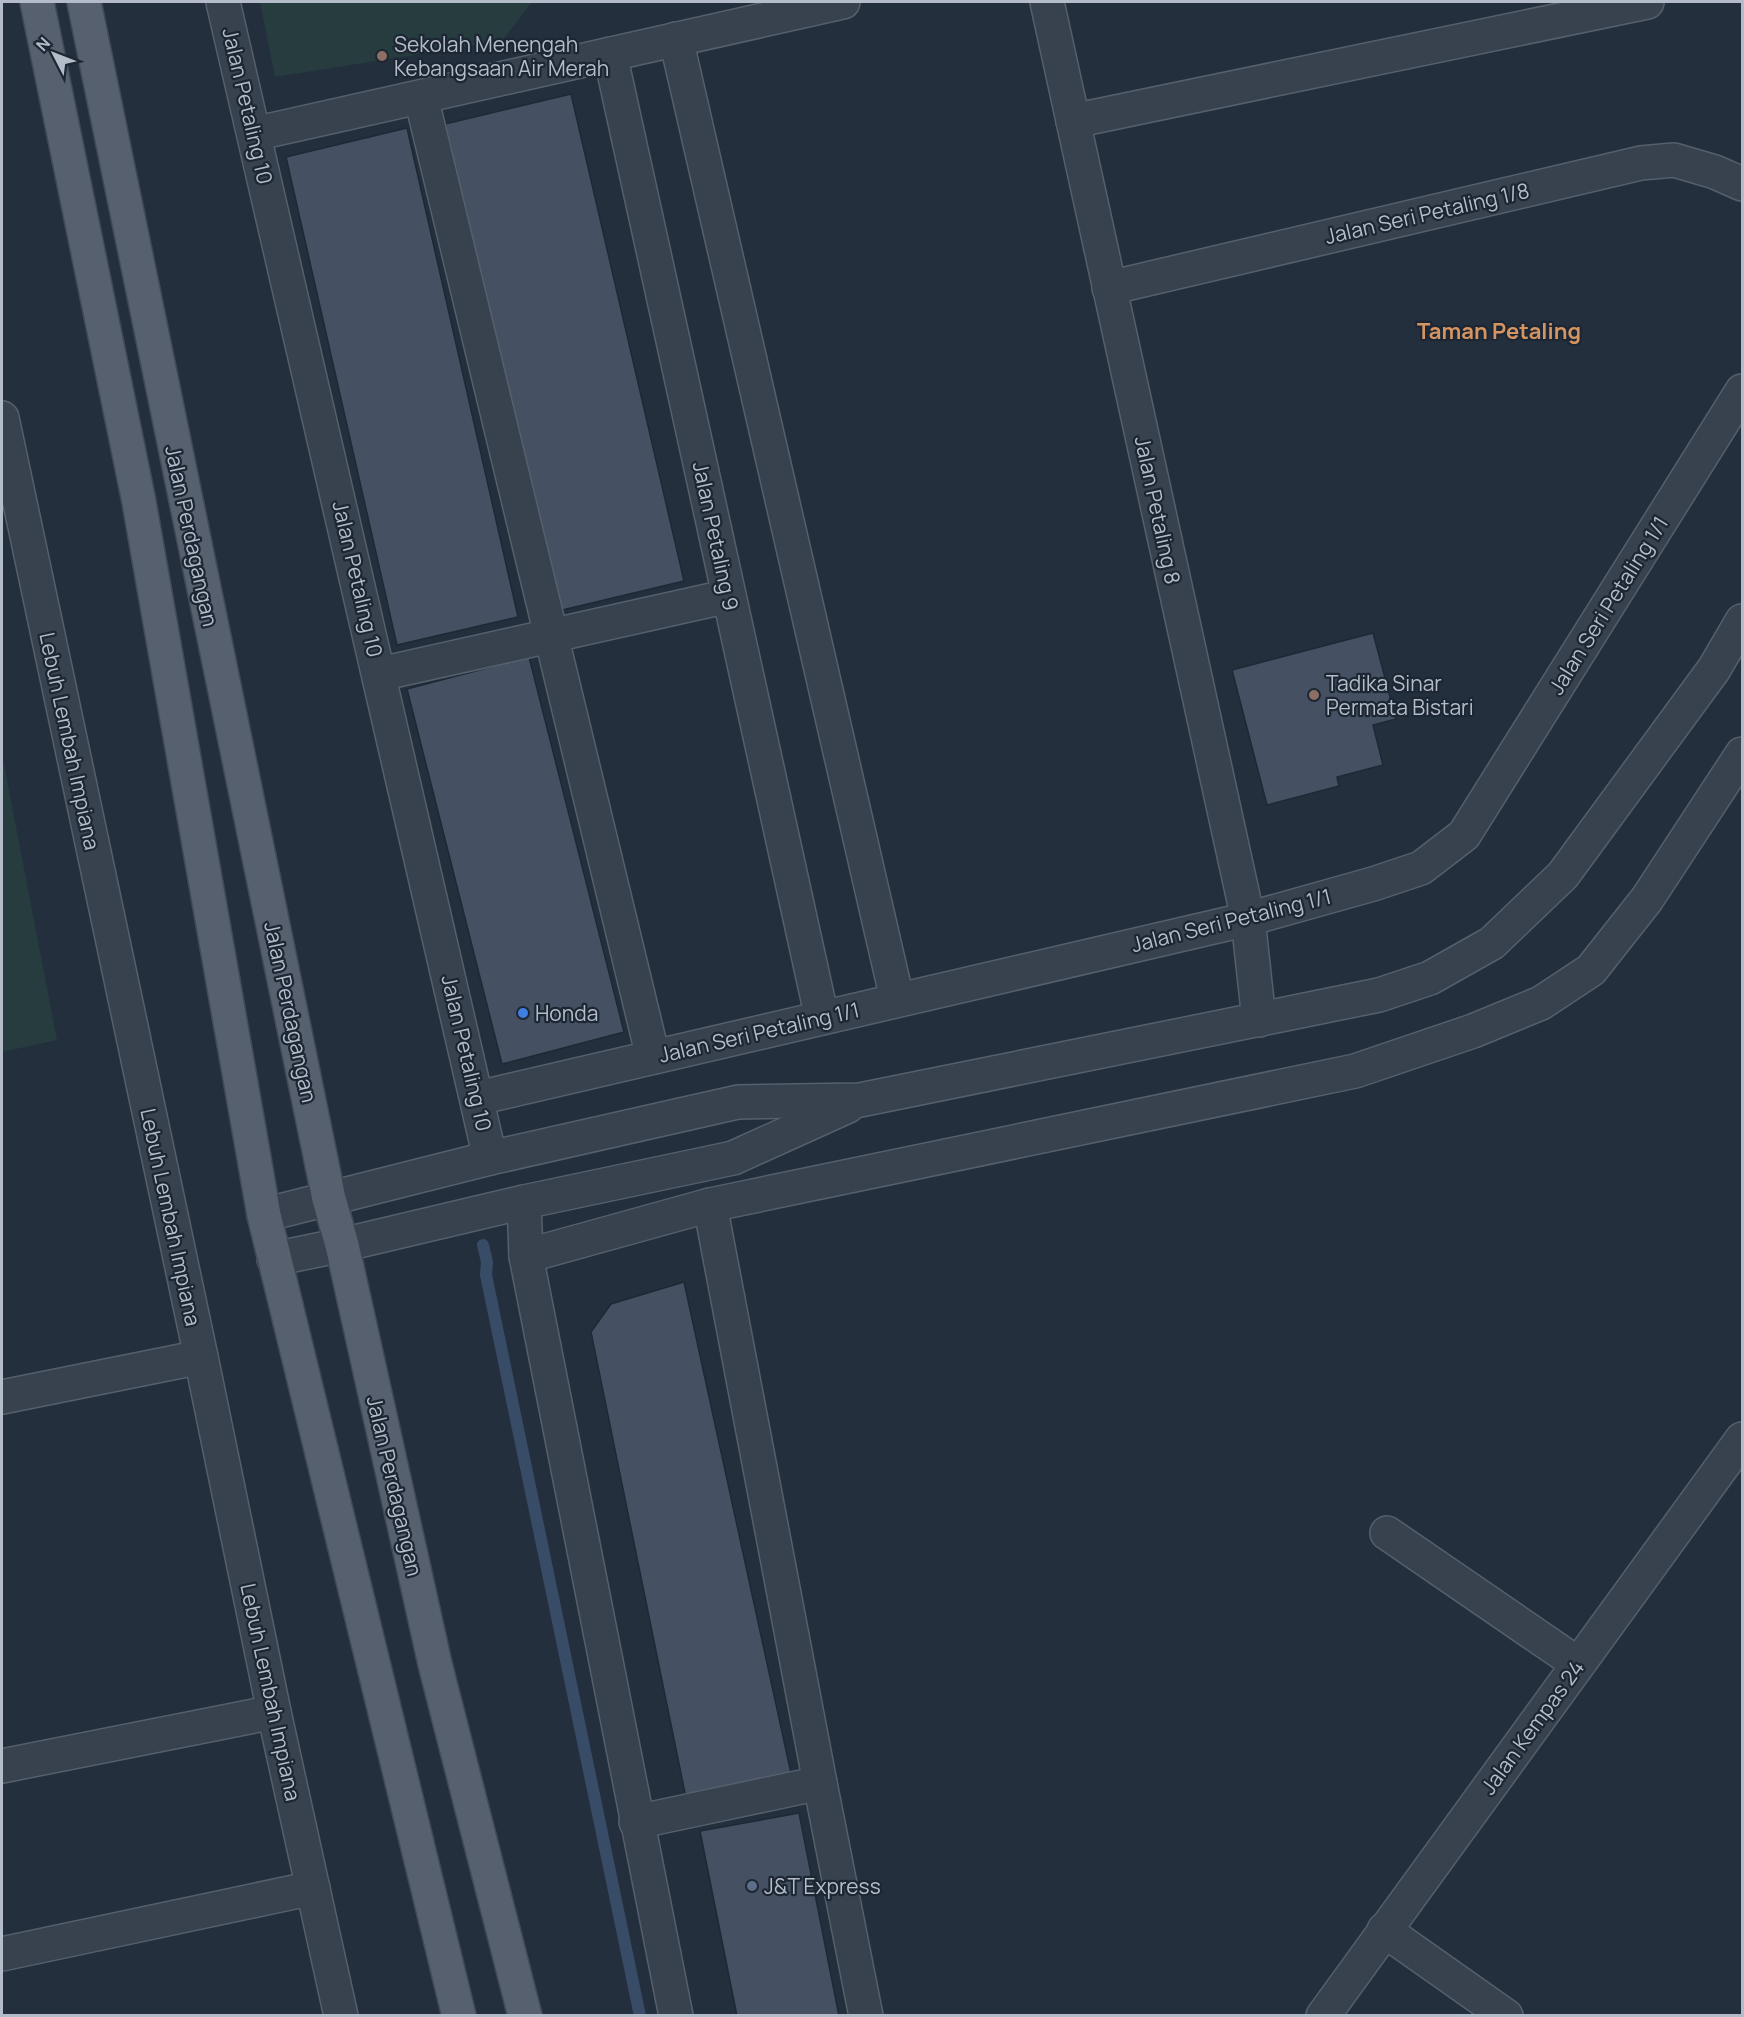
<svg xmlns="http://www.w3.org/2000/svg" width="1744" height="2017" font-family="Manrope,sans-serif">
  <rect width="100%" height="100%" fill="#242f3e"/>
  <!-- green -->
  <g fill="#263c3f">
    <polygon points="260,2 532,2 502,41 275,77"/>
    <polygon points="2,754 57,1040 2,1052"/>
  </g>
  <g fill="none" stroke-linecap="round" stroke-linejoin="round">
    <!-- stream -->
    <polyline stroke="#394c67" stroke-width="12" points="483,1245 487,1262 486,1275 640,2016"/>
  </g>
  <!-- building -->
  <g fill="#455162" stroke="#1f2835" stroke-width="1.5">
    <polygon points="571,94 684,581 558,611 445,124"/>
    <polygon points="407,128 518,617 397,645 286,157"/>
    <polygon points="1373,633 1396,719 1373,725 1383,765 1337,777 1339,786 1267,805 1232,670"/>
    <polygon points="529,657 624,1032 502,1064 407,689"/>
    <polygon points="684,1282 792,1778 686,1798 591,1332 611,1304"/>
    <polygon points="799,1813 839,2016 737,2016 700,1831"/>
  </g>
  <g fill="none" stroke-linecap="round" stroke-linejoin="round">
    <!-- minor casing -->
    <g stroke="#565f6c" stroke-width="36">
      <g id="minor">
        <polyline points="223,2 490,1158"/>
        <polyline points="1047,2 1248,919 1259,1020"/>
        <polyline points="676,39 897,999"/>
        <polyline points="610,54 822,1018"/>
        <polyline points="421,97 653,1057"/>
        <polyline points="1073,121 1647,2"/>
        <polyline points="254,134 843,2"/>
        <polyline points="1109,288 1641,163 1674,160 1715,172 1742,184"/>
        <polyline points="2,418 201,1357 274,1712 341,2016"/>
        <polyline points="380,674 729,596"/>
        <polyline points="478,1098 1248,919 1373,884 1421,868 1464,835 1742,391"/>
        <polyline points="524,1202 526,1256 676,2016"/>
        <polyline points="710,1205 820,1783 866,2016"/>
        <polyline points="264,1215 490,1158 738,1102 860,1100 1379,995 1430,978 1492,943 1563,875 1714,669 1742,621"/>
        <polyline points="526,1256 710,1205 1355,1071 1473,1031 1541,1003 1591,970 1647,899 1742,754"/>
        <polyline points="274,1259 342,1245 524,1202 733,1158 848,1106"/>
        <polyline points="2,1397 201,1357"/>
        <polyline points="1387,1533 1578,1664"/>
        <polyline points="2,1766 274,1712"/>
        <polyline points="636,1822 820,1783"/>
        <polyline points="1384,1930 1506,2016"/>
        <polyline points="2,1954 313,1888"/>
        <polyline points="1323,2016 1742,1439"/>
      </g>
    </g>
    <!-- major casing -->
    <g stroke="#414a57" stroke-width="36">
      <g id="major">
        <polyline points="37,2 139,502 264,1215 459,2016"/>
        <polyline points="84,2 329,1199 342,1245 435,1664 525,2016"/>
      </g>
    </g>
    <!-- minor -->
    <use href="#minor" stroke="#38414e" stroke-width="33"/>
    <!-- major -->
    <use href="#major" stroke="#56606e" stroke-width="33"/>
  </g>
  <!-- markers -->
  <g fill="#8d6e63" stroke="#1d2633" stroke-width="2">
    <circle cx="382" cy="56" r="6"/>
    <circle cx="1314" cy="695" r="6"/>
  </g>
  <circle fill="#3f7fe0" stroke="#1d2633" stroke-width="2" cx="523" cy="1013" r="6"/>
  <circle fill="#5c6f8a" stroke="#1d2633" stroke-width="2" cx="752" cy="1886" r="6"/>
  <g text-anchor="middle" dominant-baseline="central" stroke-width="4.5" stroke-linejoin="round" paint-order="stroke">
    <!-- poi labels -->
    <g font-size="21" fill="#b4bcc9" stroke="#1d2633" text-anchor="start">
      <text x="394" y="44">Sekolah Menengah<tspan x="394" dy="24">Kebangsaan Air Merah</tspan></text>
      <text x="1326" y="683">Tadika Sinar<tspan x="1326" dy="24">Permata Bistari</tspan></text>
      <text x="535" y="1013">Honda</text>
      <text x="764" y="1886">J&amp;T Express</text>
    </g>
    <!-- street labels -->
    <g font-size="21" fill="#b4bcc9" stroke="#1d2633">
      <text transform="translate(248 106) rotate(77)">Jalan Petaling 10</text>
      <text transform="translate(1427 213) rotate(-13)">Jalan Seri Petaling 1/8</text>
      <text transform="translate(1158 510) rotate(78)">Jalan Petaling 8</text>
      <text transform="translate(192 536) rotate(78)">Jalan Perdagangan</text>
      <text transform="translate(716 536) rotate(78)">Jalan Petaling 9</text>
      <text transform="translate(358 579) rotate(77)">Jalan Petaling 10</text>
      <text transform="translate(1608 605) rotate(-58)">Jalan Seri Petaling 1/1</text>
      <text transform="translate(70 741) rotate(78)">Lebuh Lembah Impiana</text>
      <text transform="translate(1231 920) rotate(-14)">Jalan Seri Petaling 1/1</text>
      <text transform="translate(291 1012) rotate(78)">Jalan Perdagangan</text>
      <text transform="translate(759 1032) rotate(-13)">Jalan Seri Petaling 1/1</text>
      <text transform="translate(467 1053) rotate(77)">Jalan Petaling 10</text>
      <text transform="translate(171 1217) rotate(78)">Lebuh Lembah Impiana</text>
      <text transform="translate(395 1486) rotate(77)">Jalan Perdagangan</text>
      <text transform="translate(271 1692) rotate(78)">Lebuh Lembah Impiana</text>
      <text transform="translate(1532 1727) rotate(-54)">Jalan Kempas 24</text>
    </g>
    <!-- neighbourhood labels -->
    <g font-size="22" font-weight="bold" fill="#d59563" stroke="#1d2633">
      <text x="1499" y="331">Taman Petaling</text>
    </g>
  </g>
  <!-- border -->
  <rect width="1744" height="2017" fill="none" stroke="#b4bcc9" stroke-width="6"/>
  <!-- north arrow -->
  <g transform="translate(54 54) rotate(312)" stroke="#1d2633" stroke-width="4.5" paint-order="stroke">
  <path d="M0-4.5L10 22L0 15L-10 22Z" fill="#b4bcc9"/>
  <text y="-9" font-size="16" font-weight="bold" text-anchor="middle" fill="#b4bcc9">N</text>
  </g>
</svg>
